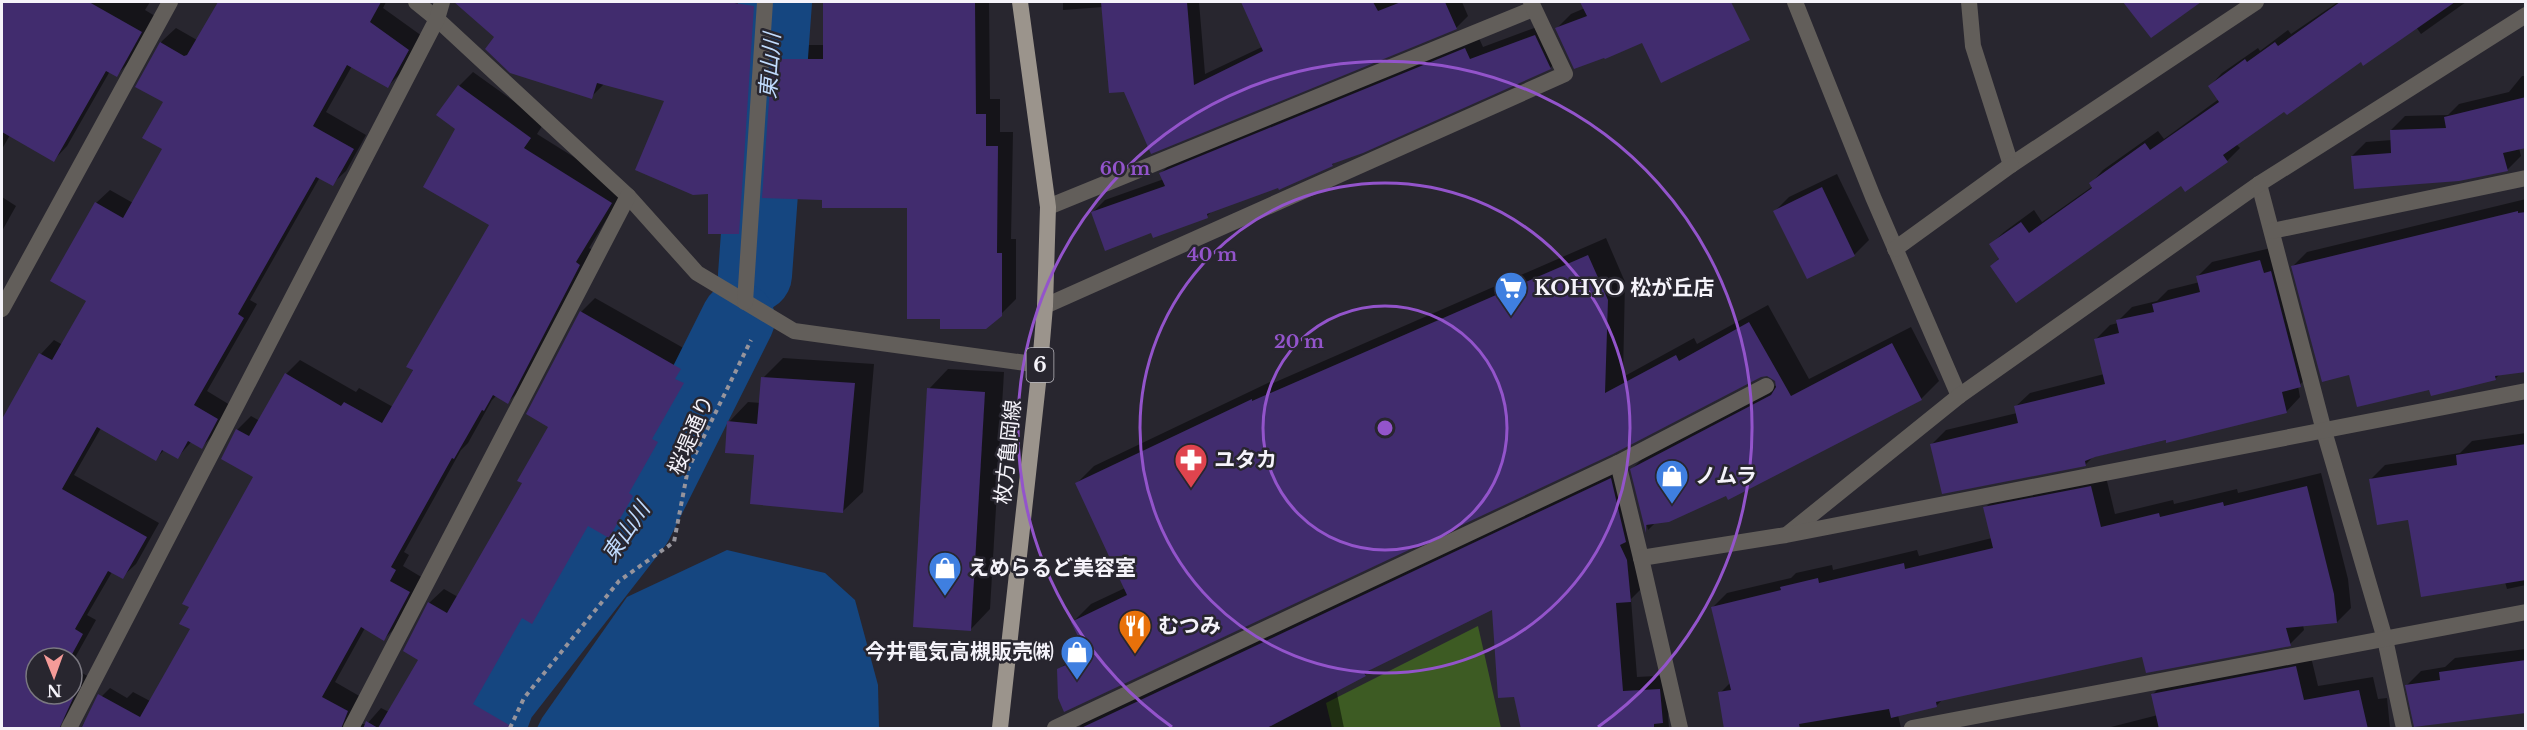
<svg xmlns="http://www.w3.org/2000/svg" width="2527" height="730" font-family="'Libre Baskerville','Noto Sans JP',serif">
  <rect width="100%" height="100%" fill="#28262f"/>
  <!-- green -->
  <polygon fill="#3d5b23" points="1478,626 1501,728 1332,728 1326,703"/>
  <!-- water -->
  <polygon fill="#154680" points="727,550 825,573 855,600 878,685 879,728 537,728 542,718 627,597"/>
  <!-- shadow -->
  <g fill="#0007">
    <polygon points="2,2 150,2 145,10 155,16 130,61 117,75 110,71 67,146 54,160 10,135 2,149 2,48 14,25 2,18"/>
    <polygon points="220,2 386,2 383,8 422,36 401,73 388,86 352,66 326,112 366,135 346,171 332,184 320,177 250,300 257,304 207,391 230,405 215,433 202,447 192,441 177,458 164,450 156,459 101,428 74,475 159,523 136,564 122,577 112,572 87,615 96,620 72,663 72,658 36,658 36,694 72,694 72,667 89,677 72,711 59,724 39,728 2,728 2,440 28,393 21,388 41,354 54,340 63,345 88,301 96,203 110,190 133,203 164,149 165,102 137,86 162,41 176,28 197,40"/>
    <polygon points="472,2 767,2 752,219 738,232 710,193 667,100 605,83 591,97 496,37 468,12"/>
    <polygon points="825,2 989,2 990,99 1000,99 1000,132 1013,132 1011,239 1016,239 1016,299 1001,314 942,317 909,207 823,199 773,60 788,45 825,45"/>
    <polygon points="1063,2 1199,2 1205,74 1262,47 1242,2 1462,2 1468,16 1456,28 1152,152 1103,7 1063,10"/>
    <polygon points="1582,2 1690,2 1712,49 1557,28 1571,14 1585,8"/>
    <polygon points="2125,2 2198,2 2151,36"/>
    <polygon points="2338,2 2466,2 2421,34 2416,27 2285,109 2236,144 2240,148 2227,161 2185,190 2181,184 1992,266 2000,257 1991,244 2004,232 2034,210 2042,222 2093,186 2091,183 2103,170 2158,131 2164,139 2219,99 2210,86 2222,73 2258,48 2260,51 2288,30 2291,34"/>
    <polygon points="1548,23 1563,55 1550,68 1336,161 1332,165 1213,210 1207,216 1152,231 1092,213 1105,200 1164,179 1161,173 1174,160 1478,36 1483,47"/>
    <polygon points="473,72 544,123 537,134 625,189 589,248 593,250 522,388 508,402 497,395 492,400 468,443 461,450 404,552 409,555 403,566 423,578 398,625 384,639 365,628 335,682 361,697 361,724 367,724 381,708 389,712 420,660 429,603 444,589 458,597 524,483 550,426 581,312 595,298 694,354 688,364 697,369 665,424 671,428 642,479 646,481 623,522 609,536 592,527 545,608 531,622 526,619 486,689 499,697 480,728 81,728 96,702 110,688 127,698 133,692 150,701 192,629 255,477 237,430 251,416 260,421 286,374 300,360 356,392 359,388 393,407 491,224 457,129 459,86"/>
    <polygon points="2522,76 2526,76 2526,146 2519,148 2521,156 2507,170 2352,156 2366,142 2392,140 2391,130 2405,116 2448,115 2459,104 2509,92"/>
    <polygon points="1837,174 1869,240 1854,255 1775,211 1789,197"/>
    <polygon points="2,197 16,206 2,231"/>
    <polygon points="2526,199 2526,363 2510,364 2495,379 2430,388 2350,373 2293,266 2307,252"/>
    <polygon points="1606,238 1625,282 1623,377 1694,338 1697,344 1768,305 1809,379 1911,327 1939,381 1921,399 1727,494 1655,523 1648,530 1632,469 1650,451 1777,385 1773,376 1761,375 1059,670 1077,652 1085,648 1073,622 1091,604 1125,588 1077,483 1094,466 1270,382 1271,384"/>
    <polygon points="2275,247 2315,371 2298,386 2300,397 2286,412 2093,457 2085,465 1932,444 1946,430 2017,413 2015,407 2030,393 2104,374 2095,340 2110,325 2118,323 2118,321 2132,307 2157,301 2168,290 2200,282 2198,276 2212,262"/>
    <polygon points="783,358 874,364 863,492 843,511 756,454 729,422 748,402 761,403 763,378"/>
    <polygon points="948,369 1004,372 990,609 971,629 929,389"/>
    <polygon points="2526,433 2526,585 2507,589 2505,582 2410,518 2371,479 2385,465 2460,453 2472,441"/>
    <polygon points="1626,464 1645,585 1631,599 1637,677 1674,675 1677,707 1668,715 1669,728 1522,728 1493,607 1374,666 1365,675 1336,689 1344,728 1078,728 1090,717"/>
    <polygon points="2105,473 2115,514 2173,500 2174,504 2237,489 2238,493 2321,473 2348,579 2351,608 2337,622 2303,625 2304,630 2290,644 2143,655 1943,699 1937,705 1898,715 1901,728 1726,728 1720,693 1731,682 1713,607 1727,593 1791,578 1796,573 1832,565 1833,570 1917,550 1919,556 1992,538 1985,508 1999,494"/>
    <polygon points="2526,649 2526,712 2407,685 2421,671 2445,667 2455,658"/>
    <polygon points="2310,653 2318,686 2373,677 2378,699 2387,698 2390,728 2107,728 2158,715 2153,694 2167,680"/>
  </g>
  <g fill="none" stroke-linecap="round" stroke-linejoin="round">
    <!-- river -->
    <g stroke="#154680" stroke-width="74">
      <polyline points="755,275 775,2"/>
      <polyline points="488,728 499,699 636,523 738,319"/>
    </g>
  </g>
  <!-- building -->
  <g fill="#412c6e">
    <polygon points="2,2 89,2 142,32 117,77 106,71 54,162 2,132"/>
    <polygon points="218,2 381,2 370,22 409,50 388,88 347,65 313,126 354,149 333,186 316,177 238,314 244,318 194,405 218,419 202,449 188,441 178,459 162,450 156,461 97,427 62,489 147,537 123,579 108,571 75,629 83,634 70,658 36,658 36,694 75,694 59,729 2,729 2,419 39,353 52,360 86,301 50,281 95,202 123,218 162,149 142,138 163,102 135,87 160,42 184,56 187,55"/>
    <polygon points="454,2 728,2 754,6 739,234 708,234 708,194 693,195 635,170 664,101 597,83 592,99 510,73 485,49 494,37"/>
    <polygon points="823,2 975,2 976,114 986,114 986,146 998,146 997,253 1002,253 1002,316 986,329 940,329 940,319 907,319 907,208 822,208 822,200 762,198 772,59 823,59"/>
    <polygon points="1101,2 1187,2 1194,85 1263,51 1241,2 1373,2 1378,11 1401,2 1445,2 1457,29 1151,154 1124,92 1109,93"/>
    <polygon points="1580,2 1731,2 1750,40 1661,83 1642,43 1605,59 1604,58 1574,69 1555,28 1587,16"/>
    <polygon points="2123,2 2201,2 2151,38"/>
    <polygon points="2340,2 2455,2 2363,66 2361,62 2287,115 2284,112 2223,155 2228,162 2185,192 2181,186 2016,303 1990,266 1999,259 1989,244 2021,222 2029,233 2092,188 2089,183 2145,143 2150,150 2219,102 2208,86 2245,59 2247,62 2275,42 2278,46"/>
    <polygon points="1535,35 1551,69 1363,153 1332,164 1333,166 1283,188 1279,190 1278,188 1207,214 1208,218 1153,238 1151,233 1105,251 1091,212 1165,186 1159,173 1465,48 1470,59"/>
    <polygon points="458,85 531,138 524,148 612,203 576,262 580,265 508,404 493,395 484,411 482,410 454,459 452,458 391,567 396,570 390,581 410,592 384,641 361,627 322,697 348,711 341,729 81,729 98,694 140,717 190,629 179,624 189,607 182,604 253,477 221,459 236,429 249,436 285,373 341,406 344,402 382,423 413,370 406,367 489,225 423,187 455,129 436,115"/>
    <polygon points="2526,97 2526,148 2503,153 2508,171 2459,181 2354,189 2351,156 2391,153 2390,130 2446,128 2444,117"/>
    <polygon points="1822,187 1855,256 1807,279 1773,211"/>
    <polygon points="2518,211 2518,213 2526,212 2526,372 2495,376 2496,380 2431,396 2429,390 2357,407 2349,375 2322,382 2291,266"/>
    <polygon points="1588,255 1608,300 1605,393 1676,355 1679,361 1749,322 1791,396 1892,343 1922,400 1728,500 1726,496 1669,522 1646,525 1646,533 1630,469 1771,395 1776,387 1775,381 1767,376 1761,377 1613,454 1064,712 1058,698 1057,669 1087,655 1071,622 1127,595 1075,483 1252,399 1252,401"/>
    <polygon points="2260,260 2264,273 2271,271 2301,387 2282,392 2287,413 2166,443 2166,440 2095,457 2085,461 2086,466 1942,494 1930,444 2018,423 2014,406 2105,384 2094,339 2119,333 2116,320 2154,312 2152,304 2200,292 2196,276"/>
    <polygon points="580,311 681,369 675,379 684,383 652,439 658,442 629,493 633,496 609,538 588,526 532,624 522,618 473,704 516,729 363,729 366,721 378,728 418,660 403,651 428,602 447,613 522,483 517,481 548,427 526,414"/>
    <polygon points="761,377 855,383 843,513 750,504 754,455 725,453 727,421 757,424"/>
    <polygon points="927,388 985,392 971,631 913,627"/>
    <polygon points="2526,444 2526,580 2421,597 2408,520 2377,525 2369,479 2457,465 2456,455"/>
    <polygon points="1611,478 1626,542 1620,545 1627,560 1631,602 1616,603 1623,691 1660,689 1663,723 1654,724 1654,729 1521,729 1514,697 1498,698 1492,610 1364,673 1366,676 1265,729 1079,729"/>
    <polygon points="2091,486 2101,527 2159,513 2160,517 2223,502 2224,506 2307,486 2334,594 2337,623 2286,628 2291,646 2146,673 2142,657 1936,702 1937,707 1891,718 1889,709 1799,724 1800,729 1724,729 1718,692 1731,690 1711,607 1781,590 1780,587 1818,578 1819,583 1904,563 1905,569 1993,548 1983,507"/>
    <polygon points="2526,660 2526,713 2414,727 2405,685 2440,680 2439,672"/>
    <polygon points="2296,666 2304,700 2359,690 2368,729 2159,729 2151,694"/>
  </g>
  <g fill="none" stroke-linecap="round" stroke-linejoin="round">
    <!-- path -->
    <polyline stroke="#96949c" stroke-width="4" stroke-dasharray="4.5 4.5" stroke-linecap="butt" points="510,728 524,698 619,581 674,542 688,469 751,340"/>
    <!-- minor -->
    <g stroke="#625e5a" stroke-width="16">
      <polyline points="416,2 437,19 628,196 697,273 794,331 1040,365"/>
      <polyline points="1795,2 1873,197 1959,396"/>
      <polyline points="1969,2 1973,46 2011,165 2256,2"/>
      <polyline points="2259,184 2324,431 2385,639 2404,728"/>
      <polyline points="1048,207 1533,9"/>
      <polyline points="2272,231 2526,178"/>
      <polyline points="1895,249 2011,165"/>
      <polyline points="745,302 765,2"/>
      <polyline points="1045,306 1565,74 1531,2"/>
      <polyline points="2,309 170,2"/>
      <polyline points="1789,533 1959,396 2259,184 2526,15"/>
      <polyline points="1641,558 1618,463 1766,386"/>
      <polyline points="69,728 437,19 442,2"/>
      <polyline points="351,728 628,196"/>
      <polyline points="1055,728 1618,463"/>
      <polyline points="1680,728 1641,558 1786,535 2526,391"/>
      <polyline points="1912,728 2526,612"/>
    </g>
    <!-- primary -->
    <polyline stroke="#9b948c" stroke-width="16" points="1000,728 1040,365 1045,306 1048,207 1020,2"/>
  </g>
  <!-- distance rings -->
  <g fill="none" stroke="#9354cb" stroke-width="3">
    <circle cx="1385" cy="428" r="122"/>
    <circle cx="1385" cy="428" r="245"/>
    <path d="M1172 727A367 367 0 1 1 1598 727"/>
  </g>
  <!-- icons -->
  <defs>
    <g id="supermarket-pin" transform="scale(1.725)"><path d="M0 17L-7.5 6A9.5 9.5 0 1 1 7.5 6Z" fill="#3f7fe0" stroke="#28262f"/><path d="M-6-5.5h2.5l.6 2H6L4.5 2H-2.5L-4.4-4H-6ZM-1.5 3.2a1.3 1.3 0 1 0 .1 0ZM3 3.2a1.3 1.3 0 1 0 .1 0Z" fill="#fff"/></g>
    <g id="pharmacy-pin" transform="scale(1.725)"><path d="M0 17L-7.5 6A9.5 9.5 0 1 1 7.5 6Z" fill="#e0444e" stroke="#28262f"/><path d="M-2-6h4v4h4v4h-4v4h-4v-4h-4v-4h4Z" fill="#fff"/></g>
    <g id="shop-pin" transform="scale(1.725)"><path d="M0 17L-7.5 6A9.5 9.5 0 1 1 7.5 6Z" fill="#3f7fe0" stroke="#28262f"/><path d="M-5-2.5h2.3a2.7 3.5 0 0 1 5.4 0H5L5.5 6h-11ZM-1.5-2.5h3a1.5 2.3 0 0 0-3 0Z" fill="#fff"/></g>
    <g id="restaurant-pin" transform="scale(1.725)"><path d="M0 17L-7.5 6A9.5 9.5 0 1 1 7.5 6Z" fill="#e8710a" stroke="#28262f"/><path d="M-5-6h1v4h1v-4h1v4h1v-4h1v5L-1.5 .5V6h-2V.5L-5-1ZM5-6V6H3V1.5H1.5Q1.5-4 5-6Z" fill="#fff"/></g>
  </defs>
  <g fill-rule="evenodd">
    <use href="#supermarket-pin" x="1511" y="288"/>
    <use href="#pharmacy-pin" x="1191" y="460"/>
    <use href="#shop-pin" x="1672" y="476"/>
    <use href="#shop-pin" x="945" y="568"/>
    <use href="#restaurant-pin" x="1135" y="626"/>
    <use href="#shop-pin" x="1077" y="652"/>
  </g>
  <g text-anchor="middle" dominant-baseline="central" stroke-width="5" stroke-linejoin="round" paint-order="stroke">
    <!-- shield labels -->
    <rect fill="#28262f" stroke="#b8b6bd" stroke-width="1.5" x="1026.5" y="348" width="27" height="34" rx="4.5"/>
    <g font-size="20" font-weight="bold" fill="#f5f3fa">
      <text x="1040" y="365">6</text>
    </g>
    <!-- poi labels -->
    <g font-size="21" font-weight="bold" fill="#f5f3fa" stroke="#28262f" text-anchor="start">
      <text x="1534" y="288">KOHYO 松が丘店</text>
      <text x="1214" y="460">ユタカ</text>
      <text x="1695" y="476">ノムラ</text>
      <text x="968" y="568">えめらるど美容室</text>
      <text x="1158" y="626">むつみ</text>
      <text x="1054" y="652" text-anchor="end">今井電気高槻販売㈱</text>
    </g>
    <!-- street labels -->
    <g font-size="21" fill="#f5f3fa" stroke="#28262f">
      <text transform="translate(691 435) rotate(-67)">桜堤通り</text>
      <text transform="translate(1008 452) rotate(-84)">枚方亀岡線</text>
    </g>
    <!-- water labels -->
    <g font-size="22" font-style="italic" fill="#c0dbfd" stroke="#28262f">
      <text transform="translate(770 66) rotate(-86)">東山川</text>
      <text transform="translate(626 532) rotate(-56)">東山川</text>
    </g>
  </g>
  <circle cx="1385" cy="428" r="9" fill="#9354cb" stroke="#28262f" stroke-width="3"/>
  <g font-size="18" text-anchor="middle" font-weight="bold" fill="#9354cb" stroke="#28262f" stroke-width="5" stroke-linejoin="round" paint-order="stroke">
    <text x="1125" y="175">60 m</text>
    <text x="1212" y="261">40 m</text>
    <text x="1299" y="348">20 m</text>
  </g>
  <!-- border -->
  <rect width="2527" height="730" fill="none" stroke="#f5f3fa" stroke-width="6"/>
  <!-- north arrow -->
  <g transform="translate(54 676) rotate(179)"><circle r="28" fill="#28262f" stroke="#7a7880" stroke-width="1.5"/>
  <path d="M0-4.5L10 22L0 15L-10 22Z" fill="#f59b98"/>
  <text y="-9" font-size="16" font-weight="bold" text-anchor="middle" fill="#f5f3fa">N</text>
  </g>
</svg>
